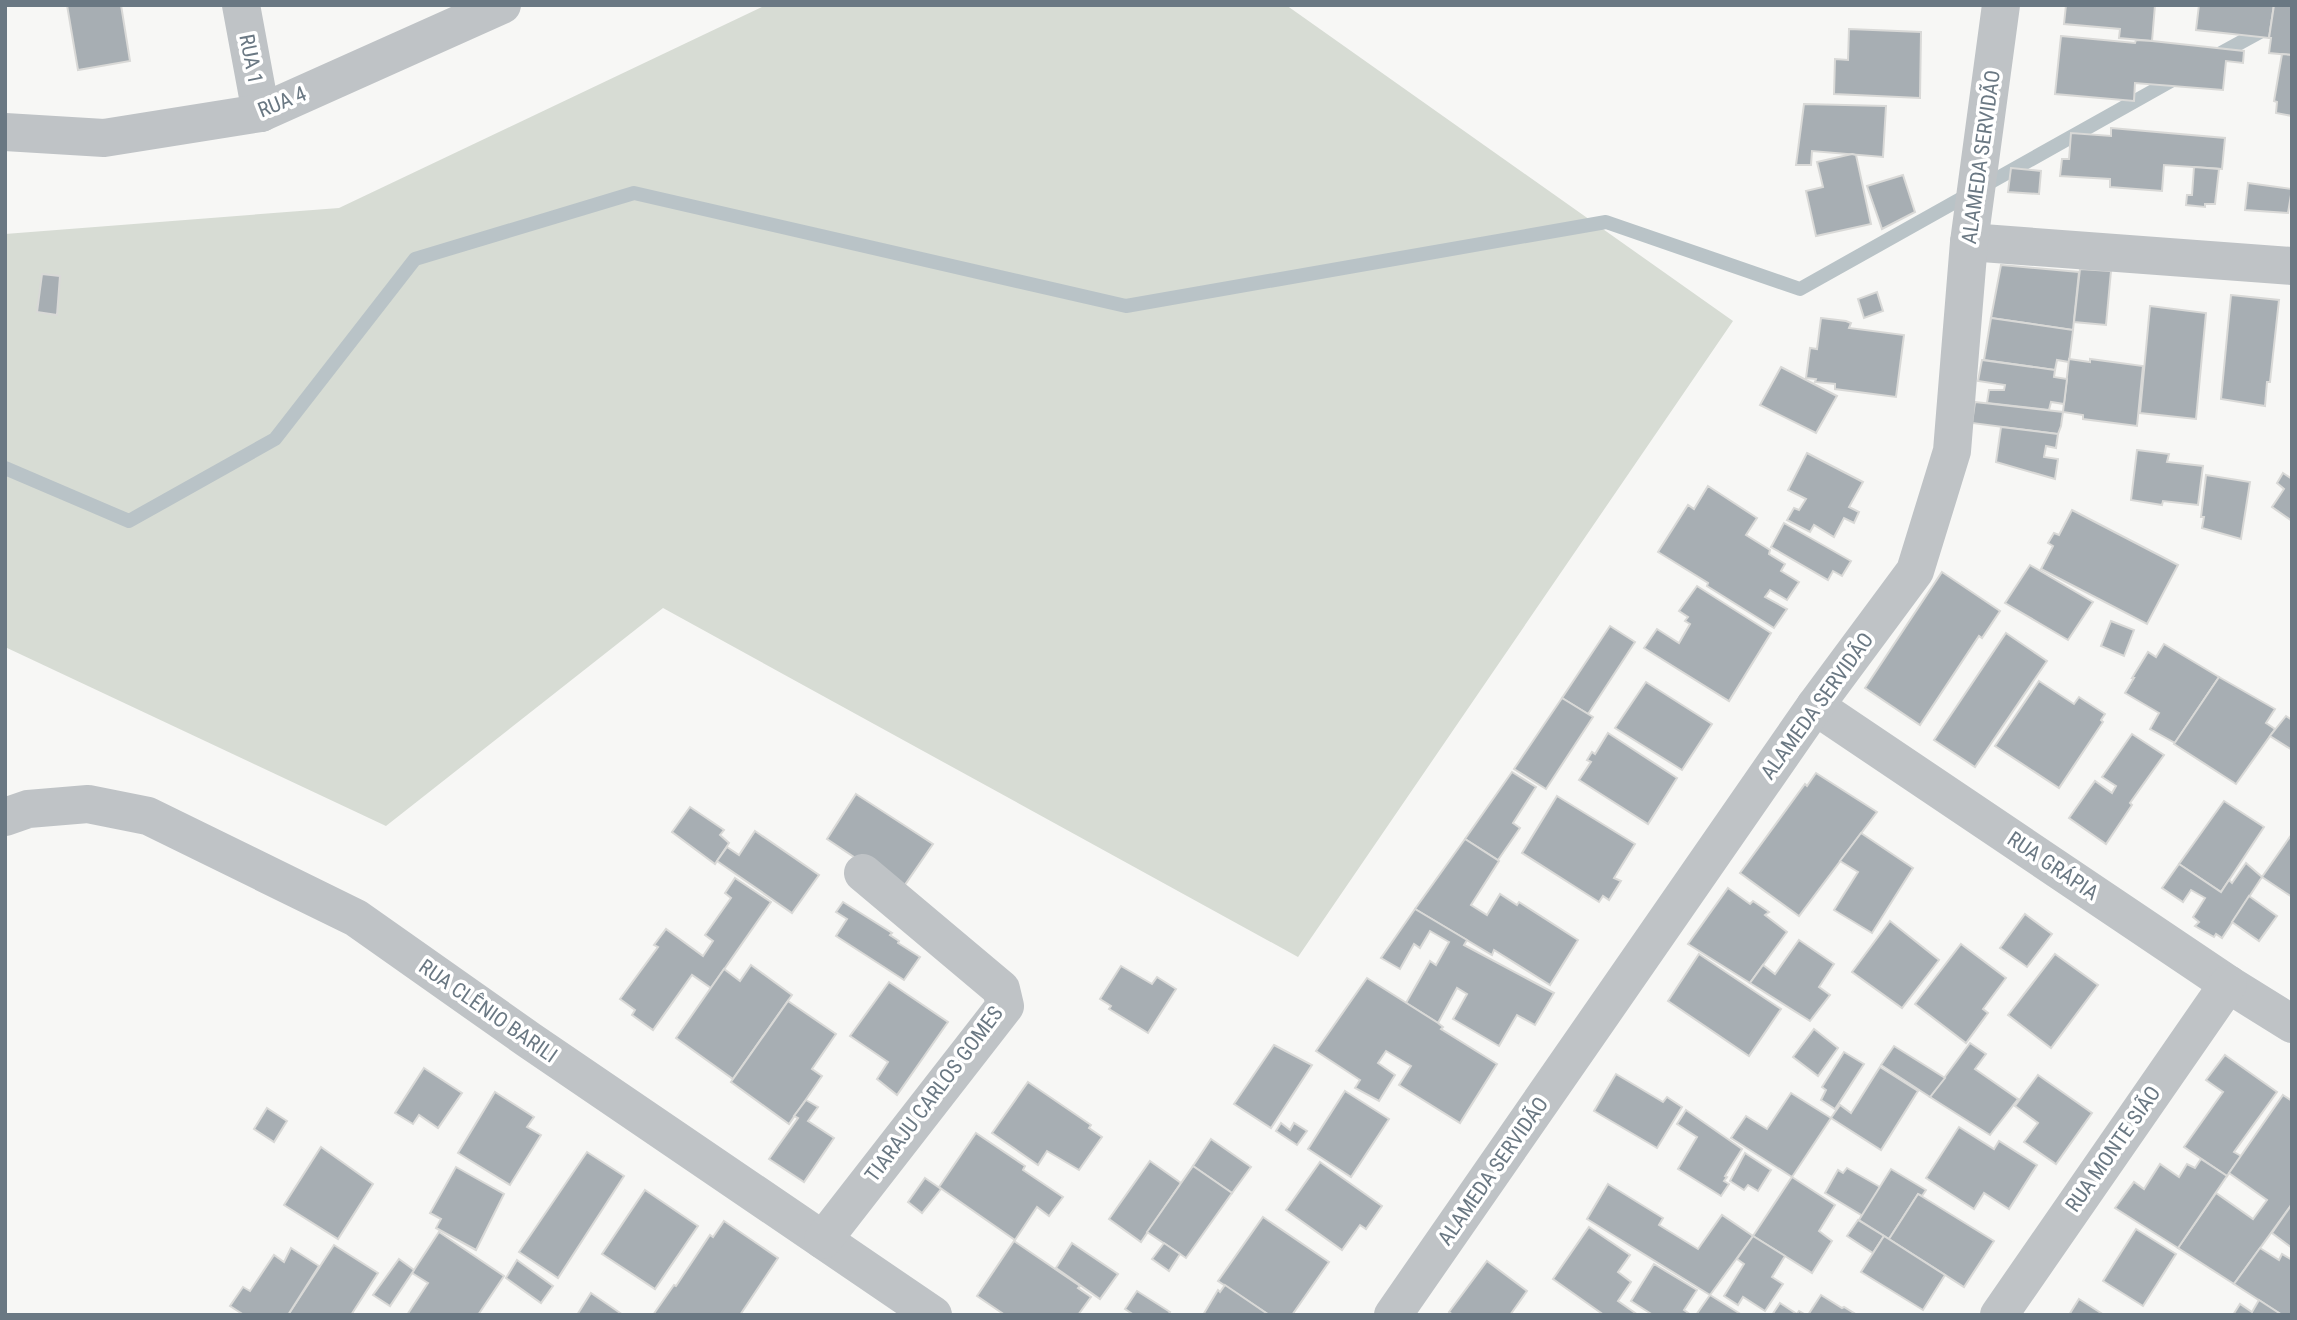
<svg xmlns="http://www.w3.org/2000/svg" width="2297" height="1320" font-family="'Roboto Condensed',sans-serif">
  <rect width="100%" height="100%" fill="#f7f7f5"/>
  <!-- green -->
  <polygon fill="#d7dcd4" points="766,5 1286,5 1733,321 1298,957 663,608 386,826 5,647 5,234 339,208"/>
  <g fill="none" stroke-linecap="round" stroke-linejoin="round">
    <!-- stream -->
    <g stroke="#b9c3c7" stroke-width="14">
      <polyline points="2214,57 2267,28"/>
      <polyline points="5,468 129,521 275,439 415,259 634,193 1126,306 1606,222 1800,289 2178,77"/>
    </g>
  </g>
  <!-- building -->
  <g fill="#a7aeb3" stroke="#d9d9d7" stroke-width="2">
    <polygon points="67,5 121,5 130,61 78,70"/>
    <polygon points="2066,5 2155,5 2152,41 2119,38 2120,29 2064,24"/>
    <polygon points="2199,5 2274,5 2269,38 2196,30"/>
    <polygon points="2274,5 2292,5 2292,55 2269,53 2271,38 2269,38"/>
    <polygon points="1849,29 1921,32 1920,98 1834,94 1835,59 1848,60"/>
    <polygon points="2061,36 2135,43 2136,40 2152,41 2244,51 2243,63 2226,61 2223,90 2135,83 2134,101 2055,94"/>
    <polygon points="2282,54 2292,55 2292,116 2276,113 2277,102 2274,101"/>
    <polygon points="1804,104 1886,106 1883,157 1812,151 1811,165 1796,165"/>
    <polygon points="2111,128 2225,138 2222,169 2164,165 2162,191 2110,187 2110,179 2060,176 2062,159 2069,159 2071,133 2111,136"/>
    <polygon points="1852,154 1856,155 1871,224 1816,236 1806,191 1823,187 1817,162"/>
    <polygon points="2194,167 2219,169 2215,204 2205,204 2205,207 2186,205 2187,195 2192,195"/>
    <polygon points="2011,168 2041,171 2039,194 2008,192"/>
    <polygon points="1903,175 1915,212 1882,229 1867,186"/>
    <polygon points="2248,183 2292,189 2288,213 2245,210"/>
    <polygon points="2001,265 2079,272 2073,330 1991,318"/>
    <polygon points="2080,269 2111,271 2106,325 2074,322"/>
    <polygon points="42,274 60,276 57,315 37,312"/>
    <polygon points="1877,292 1883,311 1864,318 1858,299"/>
    <polygon points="2231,295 2279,300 2270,382 2267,382 2265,406 2221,399"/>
    <polygon points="2150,306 2206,313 2196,419 2140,413"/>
    <polygon points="1821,318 1846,321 1851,323 1849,328 1904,335 1896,397 1835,389 1835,384 1815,382 1816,379 1806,378 1810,348 1817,349"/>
    <polygon points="1991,318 2073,330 2069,362 2057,360 2055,370 1984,360"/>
    <polygon points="2069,359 2090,362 2090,359 2143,366 2137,426 2083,419 2083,415 2063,412"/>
    <polygon points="1982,360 2055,370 2054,377 2067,379 2064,404 2051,402 2049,410 1987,403 1989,390 2004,390 2005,385 1978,381"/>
    <polygon points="1781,367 1837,396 1816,433 1760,405"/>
    <polygon points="1975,402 2063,412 2061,426 2058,434 1972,423"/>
    <polygon points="2001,427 2058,434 2056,448 2046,446 2044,457 2058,459 2055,479 1996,462"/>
    <polygon points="2137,450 2169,454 2167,462 2203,466 2198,505 2163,501 2162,505 2131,500"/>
    <polygon points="1807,453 1863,482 1849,507 1859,512 1854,523 1844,518 1834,537 1814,525 1810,532 1787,520 1794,508 1799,510 1806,499 1788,490"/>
    <polygon points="2283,473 2292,479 2292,521 2272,507 2284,489 2277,483"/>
    <polygon points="2206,475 2250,482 2241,539 2202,528 2204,517 2201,517"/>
    <polygon points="1708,486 1757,518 1746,535 1770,550 1769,554 1785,564 1781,571 1799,582 1787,600 1770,590 1765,597 1787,609 1774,628 1707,586 1708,583 1658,552 1688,505 1694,509"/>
    <polygon points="2072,510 2178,565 2147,624 2041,569 2053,546 2048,543 2054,533 2059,535"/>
    <polygon points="1784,523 1851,561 1842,576 1833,571 1828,580 1771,547"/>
    <polygon points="2030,565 2093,602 2068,640 2005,603"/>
    <polygon points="1942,572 2000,611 1982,638 1979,636 1920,725 1865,688"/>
    <polygon points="1697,586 1771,633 1729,701 1644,648 1657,629 1679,643 1690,624 1685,621 1688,617 1679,611"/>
    <polygon points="2111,621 2134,630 2124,656 2101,646"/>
    <polygon points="1610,626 1635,642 1588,714 1562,698"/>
    <polygon points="2006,633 2047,661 1975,767 1934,740"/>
    <polygon points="2164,644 2219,677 2175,743 2150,729 2159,713 2125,693 2134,678 2132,678 2148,652 2156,657"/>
    <polygon points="2219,677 2275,709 2266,723 2275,729 2236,784 2174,744"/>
    <polygon points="2039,681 2074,704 2079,697 2105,714 2101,720 2103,722 2059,788 1995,746"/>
    <polygon points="1646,682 1712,724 1682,770 1615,728"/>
    <polygon points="1562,698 1593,717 1546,789 1514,769"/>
    <polygon points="2286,716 2292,720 2292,750 2270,736"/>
    <polygon points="1608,733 1677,778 1648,824 1579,780 1591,762 1587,760 1592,752 1595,754"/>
    <polygon points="2132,734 2164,755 2130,803 2132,805 2106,844 2069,818 2095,781 2112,793 2116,786 2102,777"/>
    <polygon points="1512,772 1536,787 1513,823 1520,828 1498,860 1465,839"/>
    <polygon points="1816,773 1877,812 1799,916 1740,873 1805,784 1807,786"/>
    <polygon points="856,794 933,844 902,889 827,839"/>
    <polygon points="1557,796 1635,844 1614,878 1621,881 1609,900 1603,896 1599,902 1522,853"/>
    <polygon points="2224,801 2264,827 2221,892 2179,864"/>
    <polygon points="690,807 724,830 720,835 729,843 715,864 672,832"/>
    <polygon points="755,831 819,875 792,913 717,861 727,847 739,855"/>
    <polygon points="1861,833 1913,868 1872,933 1834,910 1858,872 1840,861"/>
    <polygon points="2292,834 2292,897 2262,877"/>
    <polygon points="1465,839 1499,861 1471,905 1487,915 1500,894 1517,905 1519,902 1578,940 1550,985 1494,950 1492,955 1415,909"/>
    <polygon points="2246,863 2262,877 2222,938 2216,934 2214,937 2195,926 2199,922 2193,917 2205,898 2191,890 2183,902 2162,888 2179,864 2221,892 2229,880 2232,883"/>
    <polygon points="735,878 771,902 711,988 692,975 653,1030 632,1015 635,1010 620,999 658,947 654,945 666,929 703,956 713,941 705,935 731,898 725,893"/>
    <polygon points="1728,888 1750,904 1753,901 1769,912 1765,915 1787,932 1750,983 1688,944"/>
    <polygon points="2249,896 2277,916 2259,941 2232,922"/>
    <polygon points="843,902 892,933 890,935 899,941 898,943 920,957 904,980 836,936 847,919 836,912"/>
    <polygon points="1415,909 1467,940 1464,945 1554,993 1535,1025 1517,1015 1499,1046 1453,1019 1467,994 1457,988 1438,1023 1406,1003 1430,961 1436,965 1449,942 1430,931 1420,948 1414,944 1400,969 1381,958"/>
    <polygon points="2025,914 2052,934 2027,967 2000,948"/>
    <polygon points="1890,921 1939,960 1902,1008 1852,972"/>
    <polygon points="1799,940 1834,964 1819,987 1830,995 1810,1021 1750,983 1763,965 1775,974"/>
    <polygon points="1961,944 2006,978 1983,1009 1988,1013 1966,1043 1915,1004"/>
    <polygon points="1699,954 1781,1009 1749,1056 1668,1001"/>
    <polygon points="2055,954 2098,985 2051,1048 2008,1015"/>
    <polygon points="751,965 792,995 733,1079 676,1038 724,969 740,981"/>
    <polygon points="1121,966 1152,984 1157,977 1176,989 1148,1033 1109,1009 1111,1006 1100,999"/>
    <polygon points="1367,978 1438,1023 1443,1027 1441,1029 1497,1064 1460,1123 1399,1085 1411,1066 1386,1051 1378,1063 1395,1075 1379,1101 1355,1088 1360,1080 1316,1051"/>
    <polygon points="889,982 948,1022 897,1095 877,1079 888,1062 850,1036"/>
    <polygon points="788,1001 836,1034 812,1069 822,1076 789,1124 731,1082"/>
    <polygon points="1814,1029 1838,1048 1818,1076 1793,1057"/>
    <polygon points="1970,1043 1986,1054 1975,1069 2018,1099 1990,1135 1930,1097"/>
    <polygon points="1274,1045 1312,1065 1271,1128 1234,1104"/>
    <polygon points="1894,1046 1945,1078 1930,1097 1881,1065"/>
    <polygon points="1844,1052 1864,1064 1835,1109 1821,1100 1826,1090 1822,1087"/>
    <polygon points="2225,1055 2277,1092 2234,1152 2241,1156 2227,1176 2184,1147 2223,1092 2206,1080"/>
    <polygon points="1880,1067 1918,1091 1881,1150 1831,1118 1840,1105 1851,1113"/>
    <polygon points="424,1068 462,1093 438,1128 419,1115 413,1124 395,1113"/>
    <polygon points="1616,1074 1663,1102 1667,1097 1682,1107 1657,1148 1594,1111"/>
    <polygon points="2038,1075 2092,1113 2056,1164 2024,1142 2038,1123 2015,1106"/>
    <polygon points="1028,1082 1091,1125 1089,1128 1102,1137 1079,1170 1047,1151 1038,1165 992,1133"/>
    <polygon points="1345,1091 1389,1119 1351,1177 1308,1149"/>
    <polygon points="495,1092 534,1117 527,1127 541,1135 510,1185 458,1153"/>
    <polygon points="1791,1093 1831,1118 1792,1177 1731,1138 1746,1116 1767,1129"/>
    <polygon points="2283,1095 2292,1101 2292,1204 2234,1284 2178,1248 2216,1193 2253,1219 2267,1200 2229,1173"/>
    <polygon points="806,1100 818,1107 808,1121 834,1138 804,1182 769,1159 798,1118 794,1116"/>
    <polygon points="267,1108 287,1121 274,1142 254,1129"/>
    <polygon points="1686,1110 1742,1149 1725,1176 1727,1177 1724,1181 1729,1184 1721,1196 1678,1169 1697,1137 1677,1124"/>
    <polygon points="1281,1123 1290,1130 1294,1123 1307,1131 1297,1145 1276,1131"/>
    <polygon points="1959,1127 1994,1149 1999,1141 2037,1165 2009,1209 1984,1193 1974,1209 1926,1178"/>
    <polygon points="976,1133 1025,1166 1023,1170 1063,1197 1049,1216 1037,1207 1015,1240 939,1187"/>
    <polygon points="1211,1139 1251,1167 1232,1193 1193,1166"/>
    <polygon points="321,1147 373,1184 338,1239 284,1205"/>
    <polygon points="587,1152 624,1176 558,1278 519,1252"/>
    <polygon points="1745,1153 1771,1170 1758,1191 1748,1185 1744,1190 1730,1181"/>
    <polygon points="2201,1159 2227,1176 2178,1248 2115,1208 2134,1182 2144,1189 2160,1164 2179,1177 2187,1164 2195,1168"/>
    <polygon points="1150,1161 1181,1183 1141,1242 1109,1219"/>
    <polygon points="1320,1162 1382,1206 1366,1229 1360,1225 1342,1250 1286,1210"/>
    <polygon points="1193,1166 1232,1193 1186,1258 1147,1232"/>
    <polygon points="456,1167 504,1194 476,1250 436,1228 441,1219 430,1213"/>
    <polygon points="1847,1168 1880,1187 1863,1216 1825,1193 1838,1170 1843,1173"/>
    <polygon points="1891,1169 1926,1190 1922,1196 1918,1194 1889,1239 1859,1220"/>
    <polygon points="1792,1177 1835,1205 1819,1231 1832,1241 1812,1273 1753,1236"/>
    <polygon points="925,1178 941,1189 922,1213 908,1202"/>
    <polygon points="1608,1184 1663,1218 1659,1225 1698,1249 1722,1215 1753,1236 1710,1295 1587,1219"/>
    <polygon points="645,1190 698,1226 655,1289 602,1254"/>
    <polygon points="1918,1194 1994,1241 1964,1287 1889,1239"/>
    <polygon points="2292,1204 2292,1248 2272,1233"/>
    <polygon points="1263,1217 1329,1262 1292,1315 1269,1315 1218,1281"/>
    <polygon points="1858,1220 1884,1236 1873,1253 1847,1236"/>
    <polygon points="724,1221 778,1258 740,1315 653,1315 674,1285 676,1286 710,1235 713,1237"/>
    <polygon points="1589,1227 1630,1255 1618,1272 1631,1282 1618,1301 1638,1315 1604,1315 1553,1279"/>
    <polygon points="2136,1229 2176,1254 2143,1306 2103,1281"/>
    <polygon points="439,1232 504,1276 478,1315 407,1315 428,1283 412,1273"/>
    <polygon points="1753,1236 1785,1256 1772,1277 1783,1284 1765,1311 1743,1297 1738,1305 1724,1296 1744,1264 1737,1259"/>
    <polygon points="1884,1236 1945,1275 1923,1310 1861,1272"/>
    <polygon points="1014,1241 1080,1286 1078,1288 1091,1297 1078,1315 1005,1315 977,1296"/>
    <polygon points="1072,1243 1118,1274 1100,1299 1056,1268"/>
    <polygon points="1164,1243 1180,1254 1169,1271 1152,1259"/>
    <polygon points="334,1245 378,1273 351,1315 288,1315"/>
    <polygon points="291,1248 319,1266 288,1315 244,1315 230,1306 243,1287 250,1291 274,1255 284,1262"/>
    <polygon points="2260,1248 2279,1260 2282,1254 2292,1260 2292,1315 2282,1315 2234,1284"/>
    <polygon points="399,1259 414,1270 390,1306 373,1295"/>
    <polygon points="517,1260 553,1286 541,1303 506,1278"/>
    <polygon points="1487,1261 1527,1291 1510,1315 1453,1315 1449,1312"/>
    <polygon points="1654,1264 1697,1290 1684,1310 1691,1315 1653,1315 1631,1301"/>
    <polygon points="1225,1285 1269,1315 1203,1315 1218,1290 1220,1292"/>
    <polygon points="1137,1291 1170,1312 1168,1315 1134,1315 1125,1309"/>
    <polygon points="591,1293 623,1315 577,1315"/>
    <polygon points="1710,1295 1742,1315 1696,1315"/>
    <polygon points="1821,1295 1842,1308 1844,1307 1857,1315 1808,1315"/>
    <polygon points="2079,1299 2104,1315 2069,1315"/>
    <polygon points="2259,1300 2282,1315 2233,1315 2240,1304 2252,1312"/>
    <polygon points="1780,1303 1797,1314 1799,1311 1806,1315 1772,1315"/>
  </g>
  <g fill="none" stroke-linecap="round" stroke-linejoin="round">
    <!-- minor -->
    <g stroke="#bfc3c6" stroke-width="38">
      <polyline points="241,5 261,113"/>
      <polyline points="5,132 104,138 261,113 502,5"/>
      <polyline points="1969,242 2292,266"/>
      <polyline points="1815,706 2228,984 2292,1024"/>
      <polyline points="5,817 28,809 88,804 148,816 356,918 529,1040 933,1315"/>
      <polyline points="823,1240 1005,1006 1001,989 863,873"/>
      <polyline points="1393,1315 1815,706 1915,571 1952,451 1969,242 2001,5"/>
      <polyline points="1999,1315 2228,984"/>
    </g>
  </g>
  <g text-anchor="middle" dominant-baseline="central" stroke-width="7" stroke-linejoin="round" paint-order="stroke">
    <!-- street labels -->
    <g font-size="21" fill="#6a7883" stroke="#fff">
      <text transform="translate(251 59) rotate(79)">RUA 1</text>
      <text transform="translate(282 102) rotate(-22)">RUA 4</text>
      <text transform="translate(1981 157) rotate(-82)">ALAMEDA SERVIDÃO</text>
      <text transform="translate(1817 706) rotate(-54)">ALAMEDA SERVIDÃO</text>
      <text transform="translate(2053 866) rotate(34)">RUA GRÁPIA</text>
      <text transform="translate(488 1011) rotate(35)">RUA CLÊNIO BARILI</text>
      <text transform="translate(934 1094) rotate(-53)">TIARAJU CARLOS GOMES</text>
      <text transform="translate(2113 1149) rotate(-55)">RUA MONTE SIÃO</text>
      <text transform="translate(1493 1171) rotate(-55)">ALAMEDA SERVIDÃO</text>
    </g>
  </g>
  <!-- border -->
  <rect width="2297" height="1320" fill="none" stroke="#6a7883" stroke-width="14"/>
</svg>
